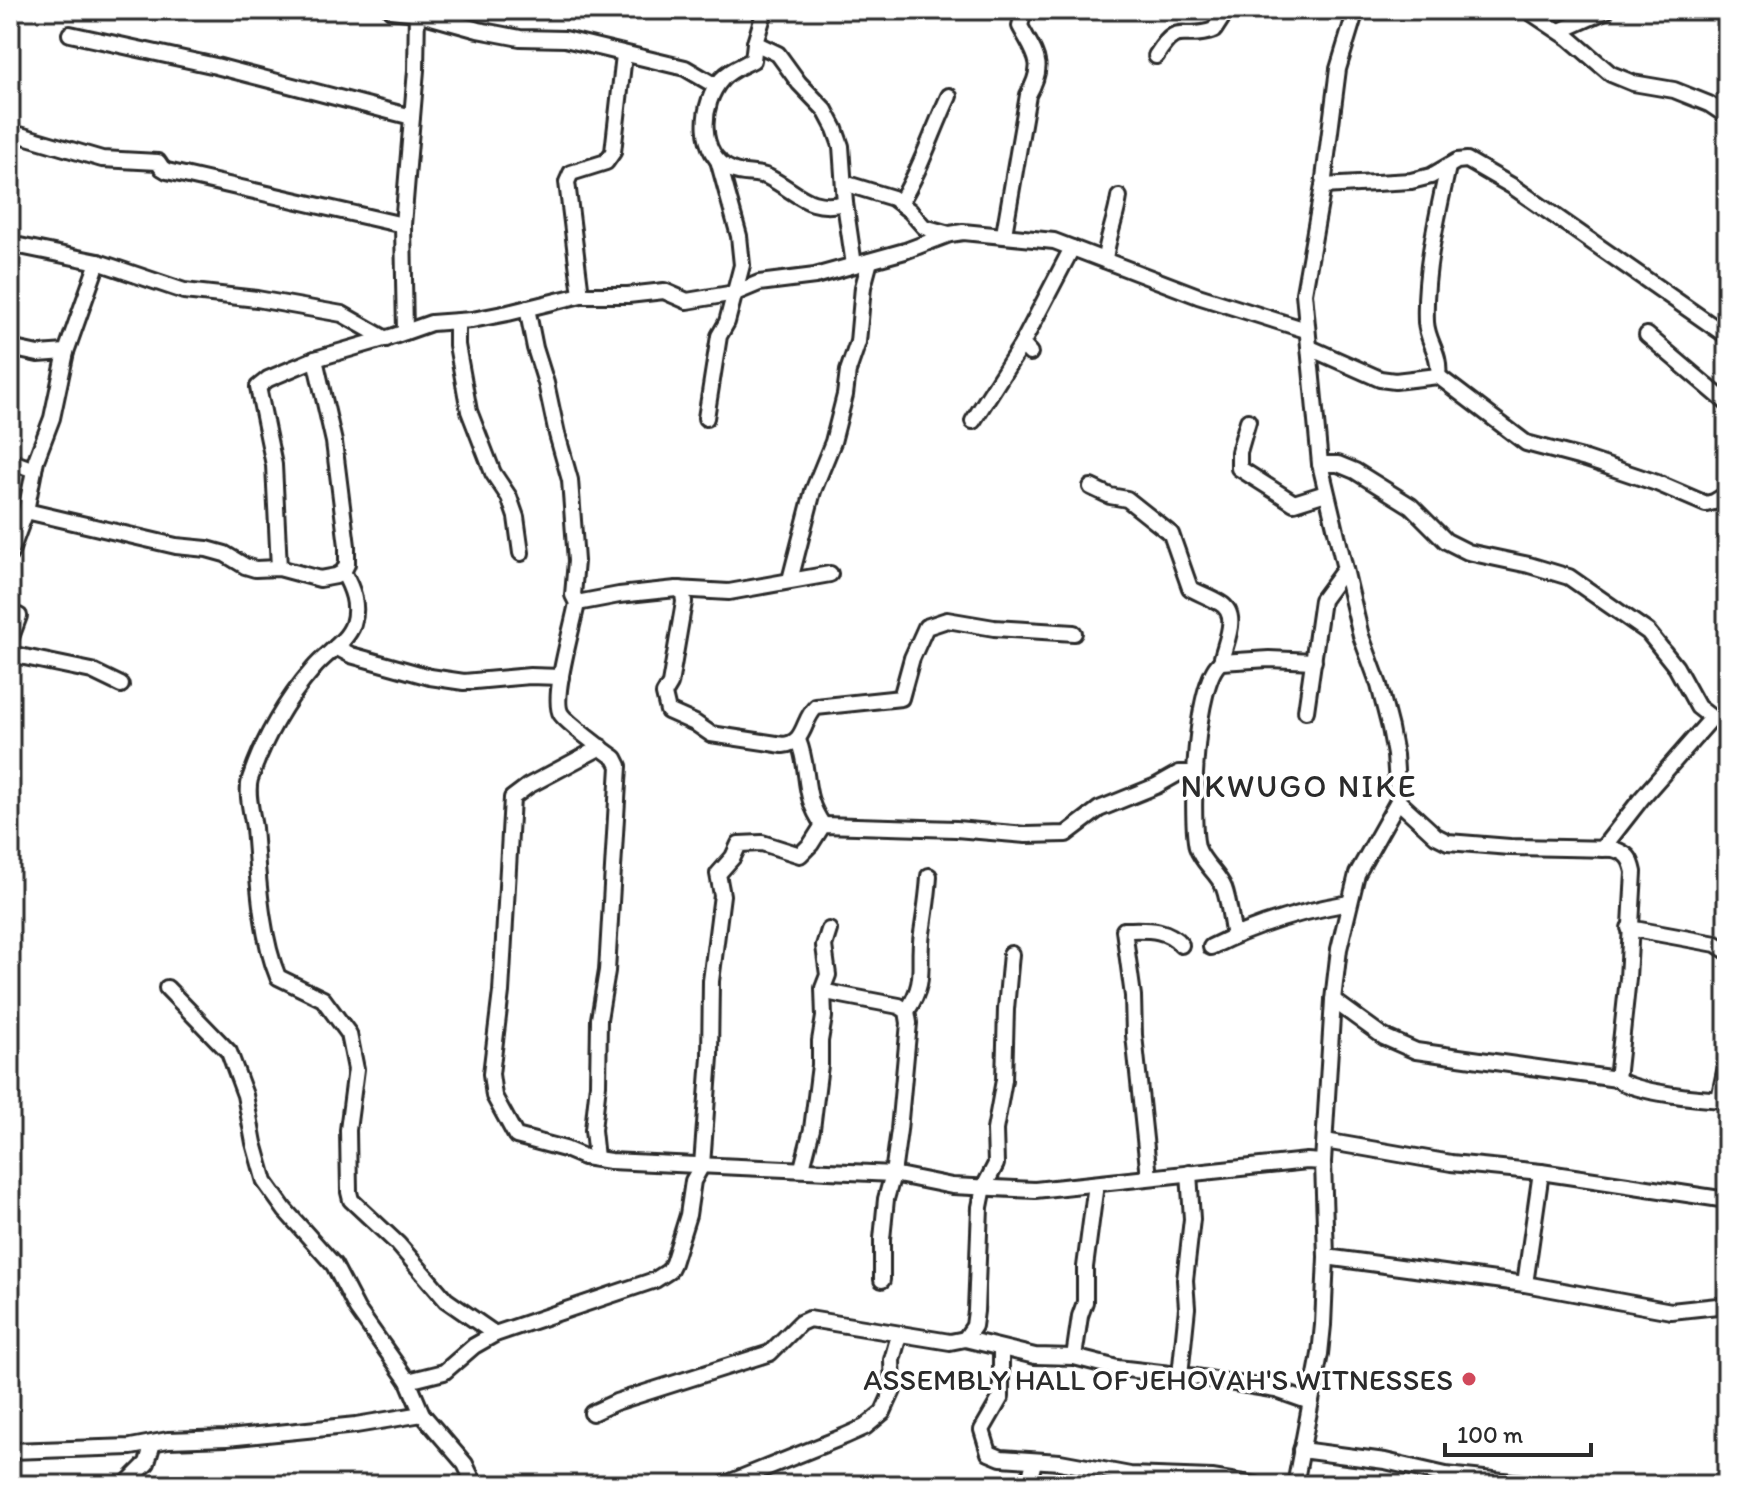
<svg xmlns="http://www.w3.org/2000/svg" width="1737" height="1495" font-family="Itim,sans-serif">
  <rect width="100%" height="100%" fill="#fff"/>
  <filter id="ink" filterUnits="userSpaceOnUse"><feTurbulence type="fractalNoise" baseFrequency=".0125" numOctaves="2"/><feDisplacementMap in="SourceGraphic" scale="16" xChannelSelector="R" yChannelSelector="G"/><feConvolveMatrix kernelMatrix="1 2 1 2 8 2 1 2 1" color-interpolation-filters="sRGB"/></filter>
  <g filter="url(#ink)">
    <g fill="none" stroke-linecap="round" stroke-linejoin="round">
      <!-- minor casing -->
      <g stroke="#2b2b2b" stroke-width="20">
        <g id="minor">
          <polyline points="391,10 417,13 478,30 520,38 565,39 685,68 716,86"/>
          <path d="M765,10L755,43L753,60C742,66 731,69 722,79C700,103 697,155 732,170C743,175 756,172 768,177C798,192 808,212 845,203"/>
          <polyline points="1527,10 1569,38 1611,74 1633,83 1674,90 1709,104 1727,116"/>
          <polyline points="1560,31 1607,10"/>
          <polyline points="70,34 216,66 412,117"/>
          <polyline points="755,43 778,54 799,83 825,110 835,129 841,146 845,203 854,265"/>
          <path d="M1156,56C1179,19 1181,42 1214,30L1227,10"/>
          <polyline points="10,132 102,159 158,162 162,168 167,171 403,225"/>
          <polyline points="844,183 893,198 910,211 924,227 949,234"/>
          <polyline points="1323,186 1411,181 1431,176 1457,161 1467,160 1512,186 1727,336"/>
          <path d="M900,203C921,169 932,132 949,96"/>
          <path d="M1004,234L1028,95C1046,63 1036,56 1020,26L1024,10"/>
          <polyline points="10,244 98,262 184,291 257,299 342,314 386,339"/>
          <path d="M1105,260C1107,238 1116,219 1119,197"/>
          <polyline points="581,295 567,182 571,173 606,162 613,152 624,55"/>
          <path d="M527,308L535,348L546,383L557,434L570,480L576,561L573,595L577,603C573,626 551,698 561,714C566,722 606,752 615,758L619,766L607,971L599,1019L598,1084L593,1130L596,1158"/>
          <polyline points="457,322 457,345 469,411 493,473 509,497 516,517 521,553"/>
          <polyline points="405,332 403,225 416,70 417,10"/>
          <polyline points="1647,335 1727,403"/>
          <polyline points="10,348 38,354 66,352"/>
          <polyline points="1310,348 1380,379 1395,381 1438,376 1526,443 1586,459 1657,483 1706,504 1714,502 1727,494"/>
          <polyline points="1030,353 1022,344 1072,248"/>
          <path d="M1438,376C1441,353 1427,342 1426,322C1424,271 1437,217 1448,167"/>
          <polyline points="706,418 719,336 727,322 742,265 739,236 718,160"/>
          <polyline points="973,421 1022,344"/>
          <polyline points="1248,421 1239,452 1239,468 1294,503 1326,493"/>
          <polyline points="10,461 34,470"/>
          <polyline points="1320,464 1338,464 1355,471 1411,506 1446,541 1468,552 1529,565 1569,577 1648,632 1676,667 1698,707 1712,718 1727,720"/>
          <path d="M1091,487L1110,496L1127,499L1171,534L1190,588C1200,594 1210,597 1220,603C1241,615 1224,644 1221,662"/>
          <polyline points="26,511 176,546 207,549 225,554 245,566 255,569 279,568 320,579 336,576 343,572 347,564 347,546 334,442 315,359"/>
          <polyline points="10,554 26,511 36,460 52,418 66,352 98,262"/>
          <polyline points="279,568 274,465 258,387 268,379 315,359 394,336 431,323 472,320 508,313 581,295 628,295 664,291 687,301 735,293 759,283 815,276 905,251 950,234 963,232 1054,241 1198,296 1306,330"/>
          <path d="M343,572C352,588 359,605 353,624C347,642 325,654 313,669C286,700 263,740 250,779C246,794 252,813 254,828C258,874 260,934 278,977L323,999L349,1034L356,1069L348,1130L349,1192L351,1200L398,1244L446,1300L495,1334"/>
          <polyline points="790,580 813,491 833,442 845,395 848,371 858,342 863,287 870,261"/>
          <path d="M680,589L683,594L684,602L670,684L664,694L668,711L695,723L711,734L783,745C806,743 802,720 816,707L901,698L912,658L926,627L947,620L994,628L1074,633"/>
          <polyline points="577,603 619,595 676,589 729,592 830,574"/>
          <polyline points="10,640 19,616"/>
          <polyline points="336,647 351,655 430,677 464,682 530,676 561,677"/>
          <polyline points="10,654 92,671 121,685"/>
          <polyline points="1306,711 1322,600 1344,570"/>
          <path d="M798,740C811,772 801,794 823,825"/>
          <polyline points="601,747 528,786 512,798 501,992 491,1074 494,1096 516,1136 565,1149 584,1157 610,1161 893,1174 952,1186 1035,1190 1307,1161 1323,1162"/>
          <path d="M1398,801L1436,836L1448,842L1510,847L1613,849C1627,853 1631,858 1634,872L1628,978L1617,1079"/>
          <polyline points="1602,849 1641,799 1712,718"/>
          <polyline points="1629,928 1716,944 1727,951"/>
          <path d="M1234,936C1231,922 1229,901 1224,888C1218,873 1202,863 1197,847C1190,816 1195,680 1221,662L1269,659L1314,661"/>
          <path d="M1211,947C1253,926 1302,911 1349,903"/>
          <polyline points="167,988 229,1052 245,1095 254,1143 265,1182 285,1210 334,1265 357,1309 408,1381 422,1414 465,1464 475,1485"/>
          <polyline points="831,993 899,1006 907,1011 909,1023 899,1130 893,1174 886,1199 882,1239 882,1280"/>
          <path d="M1333,1000L1384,1037L1416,1051L1617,1079C1636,1093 1702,1099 1727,1100"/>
          <path d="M907,1011C928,979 917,966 922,933C925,913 928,895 929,876"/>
          <polyline points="1719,1099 1727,1062"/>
          <polyline points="1325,1141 1451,1163 1541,1172 1727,1200"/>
          <polyline points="802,1168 812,1129 820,1065 820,1041 824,1017 823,988 828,975 824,946 829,930"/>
          <path d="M1149,1177L1134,1035L1133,996L1124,930C1144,930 1167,927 1181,945"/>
          <polyline points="1326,1257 1525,1284 1671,1311 1727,1305"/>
          <polyline points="1525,1284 1541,1172"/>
          <polyline points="965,1339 974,1326 976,1311 980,1207 984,1187 996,1164 995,1130 1004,1080 1006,1009 1011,954"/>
          <polyline points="1001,1349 1001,1397 982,1430 989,1453 1001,1458 1060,1462 1130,1475 1212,1478 1256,1485"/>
          <polyline points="1074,1357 1080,1316 1085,1302 1085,1267 1096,1184"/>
          <polyline points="1180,1375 1187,1308 1185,1280 1192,1219 1189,1173"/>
          <polyline points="408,1381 444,1372 474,1346 495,1334 655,1280 669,1271 673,1263 688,1215 693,1181 702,1165 710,1057 711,981 722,895 718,874 733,857 739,844 762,843 800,855 811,844 823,825 956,829 1026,835 1066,834 1099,809 1156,786 1179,773 1194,773"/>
          <polyline points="592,1413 616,1402 770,1353 800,1323 809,1319 950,1342 965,1339 1035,1356 1074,1357 1117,1368 1197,1377 1276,1390 1310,1402"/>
          <polyline points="1301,1450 1385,1461 1446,1475 1542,1485"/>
          <polyline points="10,1451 131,1447 168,1440 227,1438 356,1425 422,1414"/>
          <polyline points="125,1485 147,1463 153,1443"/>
          <polyline points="723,1485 845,1436 865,1427 883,1412 893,1390 892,1360 899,1335"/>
          <polyline points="1028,1485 1034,1462"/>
          <polyline points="1295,1485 1320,1354 1323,1325 1326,1257 1323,1162 1333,1000 1339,949 1357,874 1398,801 1395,755 1390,728 1379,685 1361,636 1320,464 1304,293 1323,186 1338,69 1356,10"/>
        </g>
      </g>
      <!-- minor -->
      <use href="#minor" stroke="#fff" stroke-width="14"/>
    </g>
  </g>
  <!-- markers -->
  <circle fill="#d1495b" stroke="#fff" stroke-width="3" cx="1469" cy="1379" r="8"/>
  <g text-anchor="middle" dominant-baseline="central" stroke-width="7" stroke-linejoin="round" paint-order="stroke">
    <!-- poi labels -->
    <g font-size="30" fill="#2b2b2b" stroke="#fff" text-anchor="end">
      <text x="1453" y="1379">ASSEMBLY HALL OF JEHOVAH'S WITNESSES</text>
    </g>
    <!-- neighbourhood labels -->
    <g font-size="32" letter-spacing="2" fill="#2b2b2b" stroke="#fff">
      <text x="1299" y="786">NKWUGO NIKE</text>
    </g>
  </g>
  <!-- margin -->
  <rect width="1737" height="1495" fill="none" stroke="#fff" stroke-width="40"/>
  <rect x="20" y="20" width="1697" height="1455" fill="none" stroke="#2b2b2b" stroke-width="3" filter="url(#ink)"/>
  <!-- scale -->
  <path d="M1445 1443v12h146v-12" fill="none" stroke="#2b2b2b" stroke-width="4"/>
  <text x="1457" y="1443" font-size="24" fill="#2b2b2b" stroke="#ffffff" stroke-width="6" paint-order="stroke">100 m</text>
</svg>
